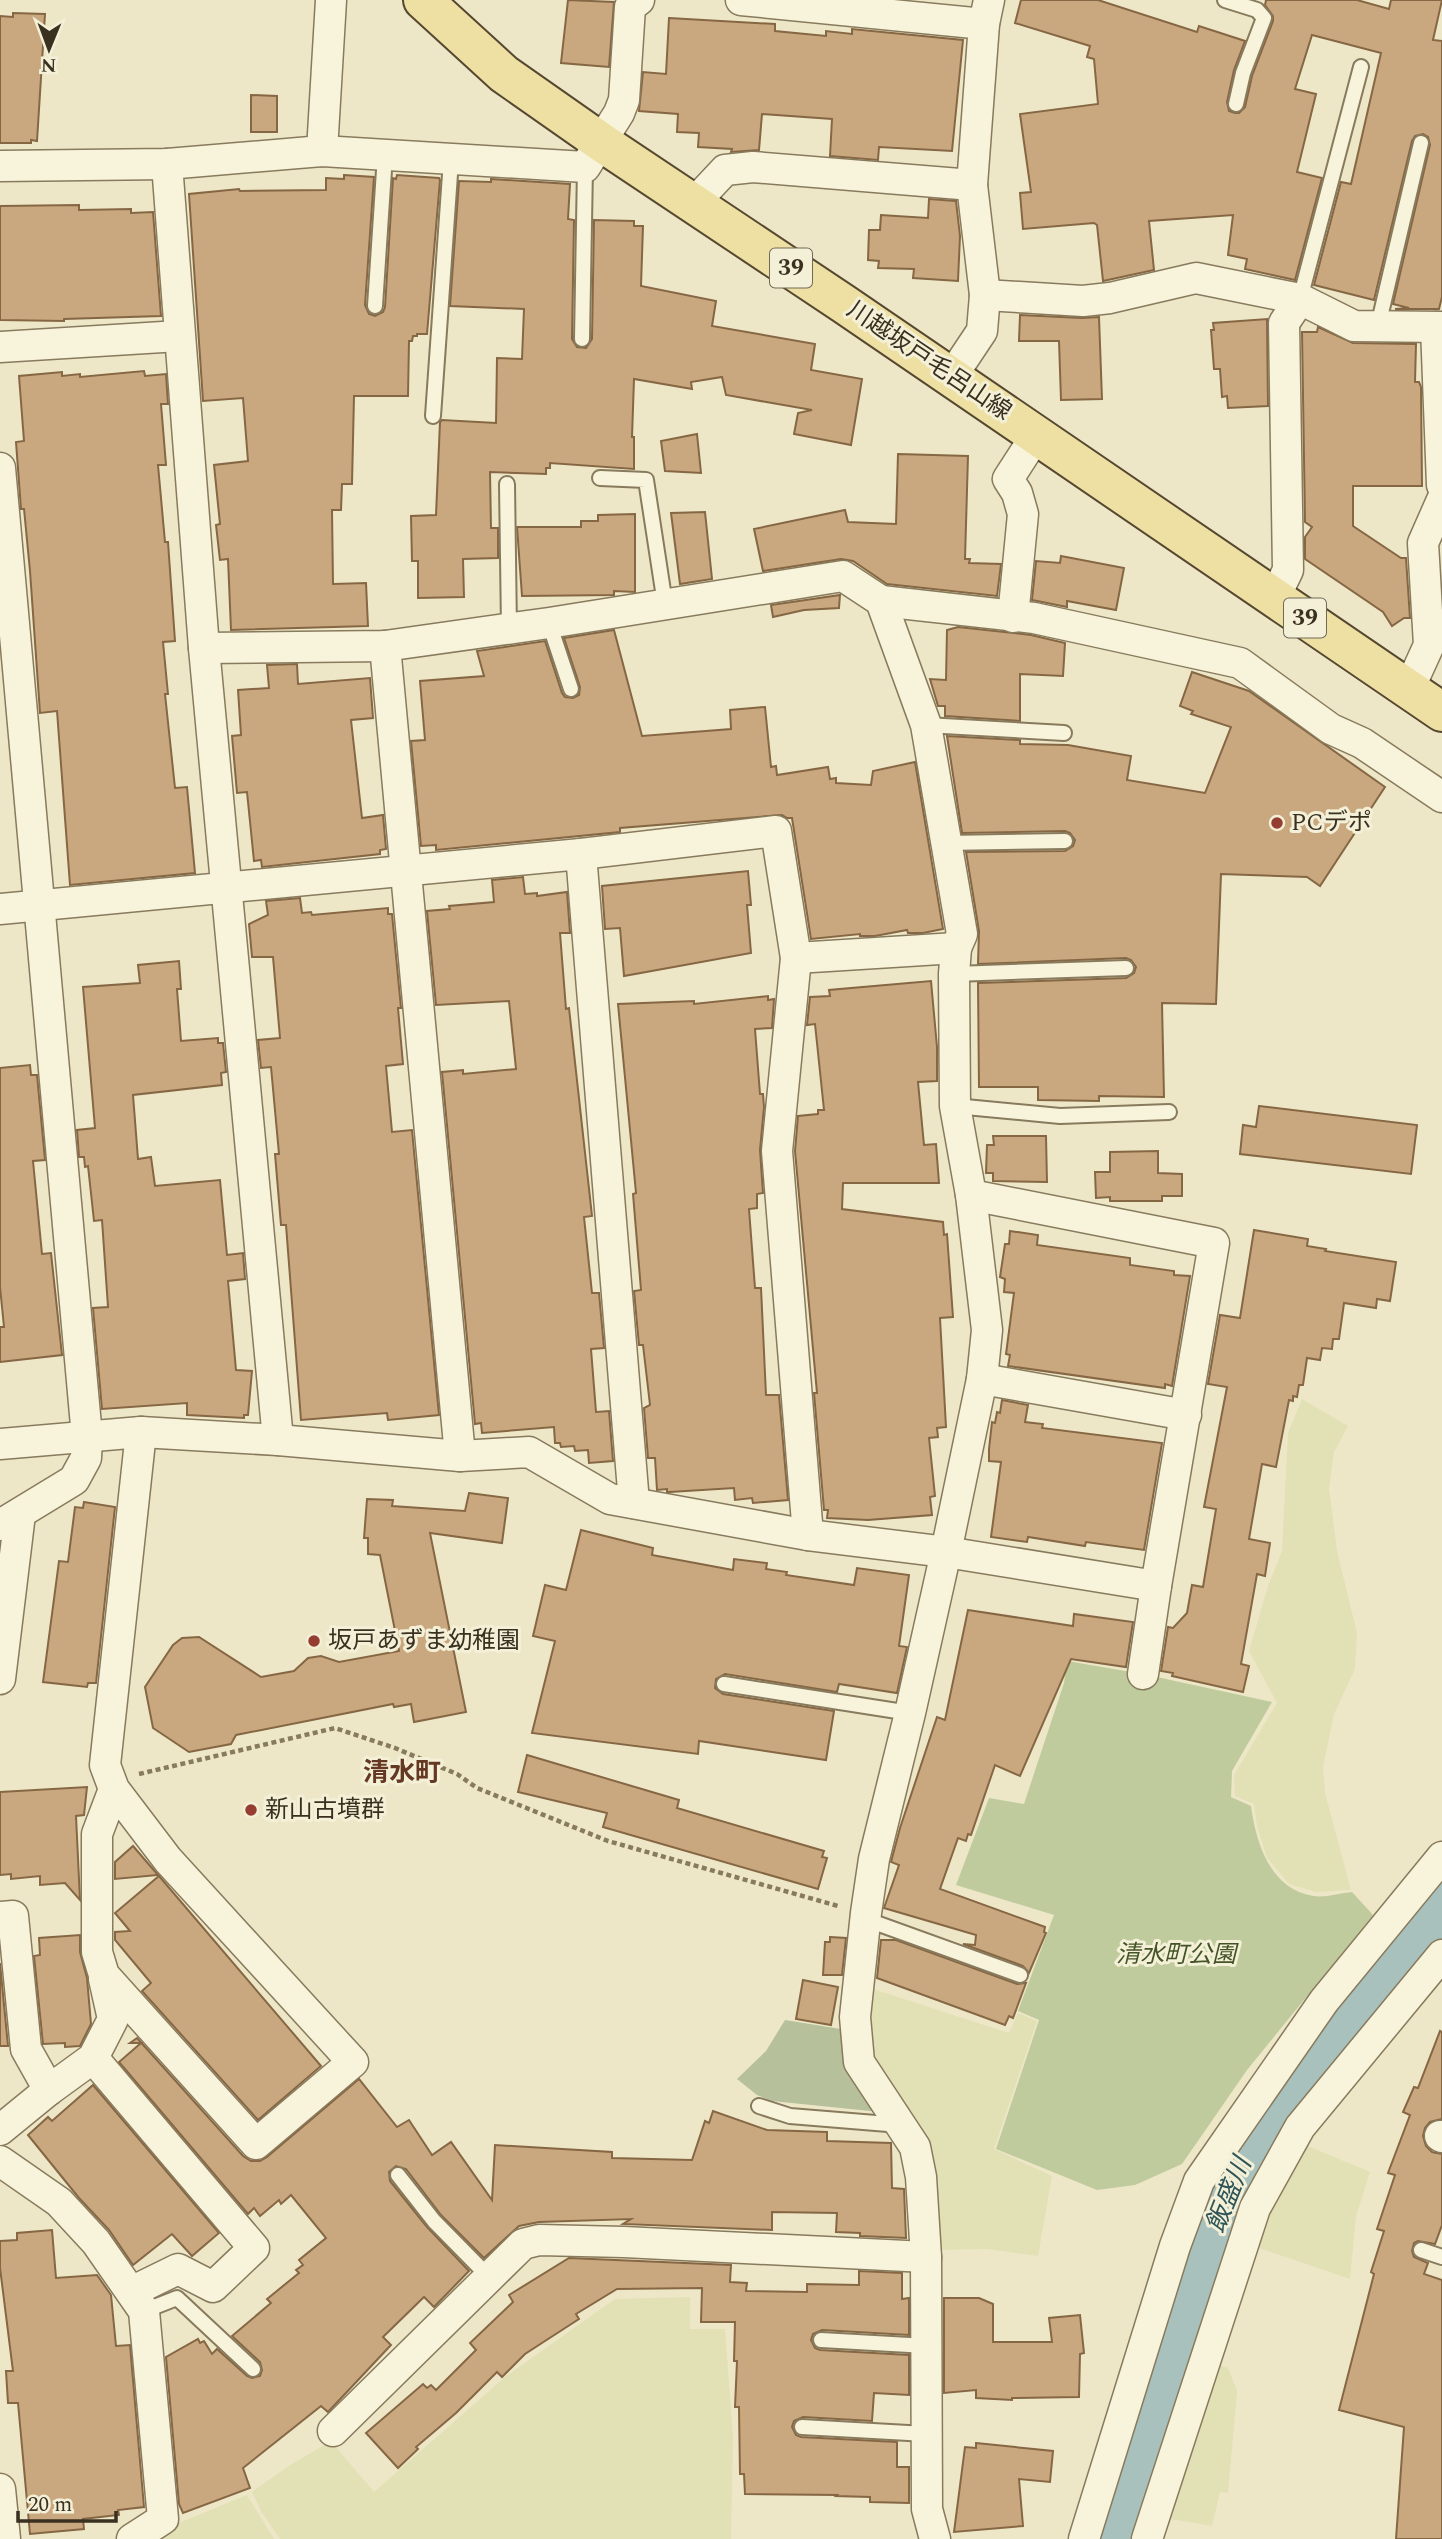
<svg xmlns="http://www.w3.org/2000/svg" width="1442" height="2539" font-family="Spectral,'Noto Sans JP',serif">
  <rect width="100%" height="100%" fill="#ede7c8"/>
  <!-- farmland -->
  <g fill="#e2e1b5">
    <polygon points="1302,1399 1348,1426 1334,1452 1329,1488 1337,1551 1357,1633 1355,1669 1334,1714 1323,1767 1325,1793 1351,1890 1316,1892 1289,1884 1267,1858 1257,1826 1254,1804 1235,1796 1234,1775 1277,1703 1249,1651 1268,1586 1282,1551 1288,1433"/>
    <polygon points="873,1989 1009,2033 1018,2013 1037,2021 994,2149 1052,2176 1038,2256 987,2249 933,2250 871,2061 869,2008"/>
    <polygon points="1303,2144 1370,2172 1356,2216 1350,2279 1250,2245"/>
    <polygon points="690,2297 690,2329 725,2329 733,2437 731,2539 280,2539 261,2511 252,2492 287,2467 331,2441 374,2492 505,2377 615,2299"/>
    <polygon points="1215,2364 1228,2368 1237,2391 1228,2493 1220,2492 1212,2526 1170,2519 1169,2508"/>
    <polygon points="247,2495 274,2539 154,2539 181,2522"/>
  </g>
  <!-- green -->
  <path fill="#bfcb9c" d="M1067,1661L1143,1674L1272,1702L1232,1771L1231,1797L1251,1806C1256,1843 1270,1889 1313,1896C1325,1898 1340,1893 1352,1892L1373,1915L1247,2070L1182,2164L1135,2185L1097,2190L996,2149L1039,2020L1018,2011L1054,1915L956,1885L989,1798L1024,1804L1064,1683Z"/>
  <!-- cemetery -->
  <polygon fill="#b6c09a" points="785,2020 847,2030 880,2112 772,2101 757,2095 737,2079 766,2051"/>
  <g fill="none" stroke-linecap="round" stroke-linejoin="round">
    <!-- river -->
    <polyline stroke="#a8c1bd" stroke-width="60" points="1121,2539 1148,2456 1216,2219 1242,2157 1284,2090 1442,1907"/>
  </g>
  <!-- building -->
  <g fill="#c9a87f" stroke="#866744" stroke-width="2">
    <polygon points="568,0 614,2 609,67 561,63"/>
    <polygon points="1021,0 1098,0 1197,32 1199,26 1245,41 1234,70 1227,102 1229,111 1235,113 1239,113 1245,107 1252,76 1273,21 1273,16 1265,5 1266,0 1357,0 1389,9 1391,0 1442,0 1433,40 1442,41 1442,297 1439,309 1395,309 1409,308 1393,304 1430,145 1428,137 1423,134 1415,136 1412,141 1374,300 1314,285 1341,182 1351,184 1381,53 1312,35 1295,89 1316,94 1297,172 1322,178 1295,280 1245,269 1247,259 1228,255 1233,215 1149,221 1154,270 1103,281 1097,225 1094,223 1023,229 1020,193 1031,192 1020,114 1098,104 1094,59 1087,57 1090,46 1015,23"/>
    <polygon points="13,13 45,14 37,141 31,140 31,143 0,143 0,16 13,17"/>
    <polygon points="669,18 775,24 775,31 826,36 826,31 852,34 852,29 963,40 952,151 879,147 878,160 830,156 832,119 762,114 759,150 731,152 732,149 698,147 699,133 677,132 678,114 639,111 643,72 666,74"/>
    <polygon points="251,95 277,96 277,132 251,132"/>
    <polygon points="344,175 374,177 365,305 369,314 375,316 383,312 385,307 393,178 396,179 397,175 439,178 440,180 427,334 417,334 417,336 413,336 412,341 409,341 408,396 354,396 352,484 342,484 341,510 332,510 333,584 366,583 368,626 231,630 228,559 220,560 216,525 220,524 214,465 248,461 243,398 203,401 189,194 239,189 240,191 326,190 326,178 344,179"/>
    <polygon points="491,179 570,184 568,219 574,220 572,339 577,347 586,348 592,339 594,220 634,221 634,226 643,226 641,286 716,301 712,326 815,344 811,370 862,379 851,445 794,434 798,413 812,410 726,395 722,377 691,382 692,389 634,379 632,437 634,437 634,469 550,463 550,468 546,468 546,474 490,472 491,528 498,528 498,558 463,559 464,597 418,598 418,561 412,561 411,516 436,515 440,422 442,420 496,423 497,358 522,359 524,309 450,306 459,181 491,182"/>
    <polygon points="929,199 956,201 960,236 958,281 913,278 914,269 878,268 879,261 868,260 869,230 880,230 881,215 928,218"/>
    <polygon points="79,205 79,210 131,209 131,213 153,212 161,316 64,319 64,321 0,320 0,206"/>
    <polygon points="1020,315 1082,318 1099,317 1102,399 1061,400 1059,341 1019,341"/>
    <polygon points="1267,319 1268,406 1228,408 1227,396 1222,397 1220,369 1214,369 1211,330 1214,330 1213,323"/>
    <polygon points="1318,327 1353,343 1416,344 1415,382 1419,382 1421,387 1422,486 1353,486 1353,526 1401,558 1406,558 1410,618 1404,618 1392,626 1383,612 1305,559 1305,537 1312,527 1305,522 1302,332 1317,332"/>
    <polygon points="144,371 145,376 166,374 168,404 161,404 166,465 158,465 165,542 168,542 175,641 163,642 168,694 165,694 175,788 187,787 195,873 70,885 57,711 40,713 30,571 24,509 21,509 16,442 24,441 19,376 62,372 62,376 80,374 80,377"/>
    <polygon points="697,434 701,473 665,471 661,441"/>
    <polygon points="898,454 968,456 965,559 970,559 969,563 1001,564 997,596 887,584 853,561 841,559 763,571 754,529 845,510 848,522 896,524"/>
    <polygon points="705,512 712,579 680,584 671,513"/>
    <polygon points="635,514 635,592 614,591 614,595 522,596 517,527 581,527 581,521 598,521 598,515"/>
    <polygon points="1061,556 1124,568 1116,610 1067,601 1067,607 1032,600 1036,561 1060,563"/>
    <polygon points="840,595 839,608 804,610 773,617 771,605"/>
    <polygon points="958,627 1031,635 1065,643 1063,676 1020,674 1020,721 945,716 945,706 938,706 930,679 946,680 947,630"/>
    <polygon points="614,630 642,736 731,729 730,710 765,707 771,767 776,766 777,775 828,767 830,779 836,778 836,783 871,785 873,771 915,762 943,929 923,933 908,933 907,930 875,936 860,936 860,934 811,939 792,818 787,818 782,815 620,828 620,832 436,850 436,845 421,846 411,741 425,740 420,681 484,676 477,651 545,641 562,693 565,697 573,698 579,695 580,687 564,638"/>
    <polygon points="297,664 298,684 370,678 373,718 351,720 362,818 383,815 386,849 380,850 380,854 262,867 261,860 254,861 247,792 237,793 232,736 241,735 238,690 269,688 267,665"/>
    <polygon points="1192,672 1249,691 1385,787 1320,886 1307,877 1221,874 1216,1004 1162,1003 1164,1097 1099,1096 1099,1101 1038,1100 1038,1087 979,1087 978,983 1126,978 1134,973 1136,967 1131,960 1126,958 978,964 979,931 966,852 1065,851 1073,846 1075,840 1070,833 1065,831 962,833 947,736 1020,740 1020,744 1068,745 1131,756 1127,780 1205,793 1231,727 1191,714 1193,711 1180,706"/>
    <polygon points="748,871 751,905 747,905 751,953 624,976 620,928 605,929 602,886"/>
    <polygon points="523,877 525,894 537,893 537,896 567,892 570,933 560,933 566,1009 569,1008 592,1216 584,1217 592,1293 599,1293 604,1348 591,1349 596,1412 609,1411 613,1461 589,1463 588,1450 575,1451 574,1446 561,1447 560,1443 555,1443 554,1427 482,1433 481,1423 475,1424 442,1072 463,1070 463,1074 516,1069 509,1001 436,1005 427,911 450,909 449,906 494,902 492,880"/>
    <polygon points="300,898 302,913 311,912 312,915 388,908 388,914 392,914 401,1008 398,1008 403,1064 386,1066 392,1132 412,1130 439,1415 388,1420 387,1413 301,1420 286,1225 281,1225 275,1154 279,1154 271,1067 261,1068 258,1040 280,1038 273,957 252,957 249,924 268,915 266,901"/>
    <polygon points="179,961 181,989 177,989 181,1041 218,1038 218,1043 223,1043 226,1072 221,1073 222,1085 133,1095 138,1159 151,1157 155,1186 220,1180 227,1255 243,1253 245,1279 228,1281 236,1370 252,1371 248,1415 244,1415 244,1418 187,1415 187,1403 102,1409 93,1308 108,1307 102,1220 94,1221 88,1166 85,1167 84,1157 79,1157 77,1130 95,1128 83,987 140,983 138,965"/>
    <polygon points="931,981 937,1047 937,1081 918,1082 924,1145 936,1144 939,1183 843,1183 842,1209 943,1222 944,1235 947,1234 953,1317 940,1318 946,1427 937,1428 938,1437 929,1438 935,1496 930,1497 932,1515 868,1520 827,1518 828,1510 824,1510 814,1393 817,1393 795,1151 798,1116 818,1114 818,1110 824,1110 815,1024 807,1025 810,997 830,996 829,990"/>
    <polygon points="768,996 768,1000 774,999 772,1028 755,1029 760,1094 763,1094 764,1107 760,1150 763,1193 757,1194 757,1208 749,1209 755,1288 761,1288 766,1395 779,1395 788,1500 753,1503 752,1498 735,1500 734,1488 670,1492 667,1492 667,1489 657,1490 655,1458 648,1458 644,1408 650,1405 643,1345 639,1345 634,1291 641,1290 633,1194 636,1193 618,1004 694,1001 694,1004"/>
    <polygon points="30,1065 31,1075 37,1075 45,1160 33,1161 42,1254 51,1253 62,1355 0,1362 0,1327 4,1327 0,1287 0,1068"/>
    <polygon points="1259,1106 1417,1125 1411,1174 1240,1154 1243,1125 1256,1127"/>
    <polygon points="993,1136 1046,1136 1047,1182 993,1181 993,1173 986,1173 987,1145 994,1145"/>
    <polygon points="1158,1151 1158,1173 1182,1174 1182,1196 1162,1196 1162,1201 1110,1201 1110,1197 1096,1198 1095,1172 1110,1172 1110,1152"/>
    <polygon points="1254,1230 1308,1239 1307,1246 1326,1249 1325,1251 1396,1262 1390,1301 1377,1299 1376,1308 1344,1303 1339,1339 1333,1339 1332,1349 1322,1348 1320,1360 1307,1358 1303,1385 1299,1385 1297,1397 1293,1396 1293,1401 1289,1400 1276,1467 1262,1464 1249,1539 1270,1543 1265,1576 1257,1574 1241,1664 1249,1666 1243,1692 1172,1676 1173,1673 1161,1671 1168,1627 1173,1628 1187,1613 1192,1585 1203,1587 1216,1509 1204,1507 1227,1387 1208,1384 1220,1315 1240,1318"/>
    <polygon points="1010,1231 1038,1235 1037,1245 1130,1258 1130,1265 1174,1271 1174,1275 1190,1276 1172,1386 1165,1384 1165,1388 1008,1366 1010,1355 1006,1354 1014,1293 1004,1292 1005,1279 1000,1277 1005,1244 1009,1244"/>
    <polygon points="1002,1400 1028,1405 1025,1422 1043,1424 1042,1428 1162,1443 1144,1550 1086,1542 1085,1546 1028,1537 1027,1542 991,1537 1001,1462 989,1461 989,1449 992,1422 995,1423 997,1412 1000,1413"/>
    <polygon points="469,1493 508,1498 502,1543 430,1533 466,1712 414,1722 411,1704 394,1707 393,1704 236,1735 231,1744 189,1752 153,1728 145,1687 173,1645 182,1638 199,1637 261,1677 294,1671 308,1658 321,1656 339,1662 399,1651 380,1555 368,1554 368,1538 364,1538 367,1499 393,1500 392,1506 465,1511"/>
    <polygon points="84,1502 115,1507 96,1683 88,1683 87,1687 43,1682 59,1561 68,1562 75,1507 83,1508"/>
    <polygon points="581,1530 653,1548 652,1555 733,1570 734,1559 767,1563 766,1569 787,1572 786,1575 854,1585 857,1568 909,1575 899,1646 907,1647 897,1693 839,1684 837,1692 725,1674 716,1679 715,1688 723,1694 834,1711 826,1760 699,1741 698,1754 532,1733 555,1641 533,1636 545,1585 566,1590"/>
    <polygon points="968,1610 1073,1626 1074,1614 1133,1622 1126,1667 1071,1659 1020,1776 995,1765 971,1835 968,1834 966,1841 958,1838 940,1889 1045,1927 1044,1932 1046,1933 1029,1973 1023,1966 963,1944 975,1945 976,1935 884,1908 899,1865 891,1862 900,1828 937,1717 945,1720"/>
    <polygon points="527,1755 679,1800 677,1808 824,1851 822,1857 827,1858 818,1889 603,1827 607,1813 518,1792"/>
    <polygon points="87,1787 84,1815 76,1816 80,1900 65,1883 40,1885 40,1876 11,1879 11,1874 0,1875 0,1792"/>
    <polygon points="133,1846 158,1875 115,1879 115,1862"/>
    <polygon points="159,1876 321,2066 258,2120 142,1991 151,1983 115,1940 115,1932 130,1931 115,1913"/>
    <polygon points="80,1935 80,1952 87,1978 91,2024 80,2046 65,2047 65,2043 43,2044 34,1956 40,1955 39,1938"/>
    <polygon points="830,1937 846,1938 842,1975 823,1975 825,1942 830,1942"/>
    <polygon points="881,1940 896,1940 1017,1984 1026,1983 1013,2018 1009,2016 1005,2025 877,1978"/>
    <polygon points="0,1963 8,2046 0,2046"/>
    <polygon points="803,1980 838,1987 831,2025 796,2019"/>
    <polygon points="1440,2031 1442,2032 1442,2119 1430,2122 1425,2128 1423,2136 1426,2146 1432,2152 1442,2154 1442,2225 1435,2244 1418,2241 1414,2243 1412,2251 1414,2257 1428,2263 1424,2274 1442,2280 1442,2539 1396,2539 1404,2427 1339,2410 1374,2274 1371,2272 1384,2231 1377,2229 1395,2175 1388,2173 1410,2115 1403,2112 1414,2087 1418,2088"/>
    <polygon points="137,2038 243,2156 251,2161 260,2161 267,2157 359,2079 397,2127 409,2120 432,2155 451,2142 492,2200 495,2145 612,2152 612,2158 692,2160 705,2121 709,2123 713,2111 767,2130 827,2132 827,2141 891,2143 892,2188 904,2189 906,2238 860,2236 860,2233 836,2232 837,2213 772,2212 772,2230 623,2224 631,2219 539,2222 519,2226 484,2258 441,2215 406,2169 396,2166 389,2172 390,2181 427,2227 469,2271 434,2307 424,2297 383,2337 391,2345 328,2412 321,2406 243,2468 250,2488 183,2513 179,2504 166,2357 198,2339 200,2343 204,2341 212,2354 217,2349 247,2376 252,2378 260,2376 262,2370 260,2362 232,2336 271,2303 267,2299 299,2273 296,2270 303,2265 299,2260 326,2238 291,2195 281,2204 279,2200 260,2216 254,2208 248,2214 119,2062 141,2043 130,2043"/>
    <polygon points="93,2085 219,2233 192,2256 172,2234 133,2265 109,2230 79,2198 28,2135 48,2117 52,2121"/>
    <polygon points="52,2230 56,2278 97,2275 111,2295 116,2346 130,2345 144,2507 118,2510 119,2515 83,2519 84,2529 30,2534 18,2403 8,2403 6,2371 13,2371 0,2268 0,2241 17,2240 17,2233"/>
    <polygon points="569,2258 731,2265 730,2282 747,2283 746,2291 807,2292 807,2284 859,2285 859,2271 902,2273 902,2299 909,2298 909,2335 822,2330 813,2334 811,2340 815,2348 820,2350 909,2355 909,2395 874,2393 872,2421 803,2417 794,2421 792,2427 796,2435 801,2437 897,2442 897,2467 909,2467 909,2503 870,2502 870,2497 836,2496 837,2495 745,2494 744,2474 740,2474 739,2407 735,2407 737,2361 734,2361 735,2322 701,2322 702,2288 617,2289 576,2314 579,2319 525,2354 502,2377 497,2372 456,2413 416,2447 418,2449 398,2468 366,2433 423,2384 427,2388 431,2385 436,2390 476,2350 470,2343 513,2302 509,2295"/>
    <polygon points="944,2298 979,2298 993,2304 993,2342 1052,2342 1049,2318 1080,2315 1084,2353 1080,2354 1079,2397 1012,2398 1012,2400 976,2398 976,2390 944,2393"/>
    <polygon points="976,2443 1053,2451 1050,2482 1019,2479 1023,2526 954,2532 965,2447 976,2448"/>
  </g>
  <g fill="none" stroke-linecap="round" stroke-linejoin="round">
    <!-- lane casing -->
    <g stroke="#887a5d" stroke-width="18">
      <g id="lane">
        <polyline points="1225,0 1257,10 1264,18 1243,73 1236,104"/>
        <polyline points="1300,299 1361,67"/>
        <polyline points="375,306 385,155"/>
        <polyline points="1378,326 1421,143"/>
        <polyline points="582,339 585,167"/>
        <polyline points="433,416 451,160"/>
        <polyline points="600,478 646,480 665,604"/>
        <polyline points="507,484 509,629"/>
        <polyline points="549,623 571,689"/>
        <polyline points="926,725 1064,733"/>
        <polyline points="946,843 1065,841"/>
        <polyline points="954,974 1126,968"/>
        <polyline points="955,1106 1060,1116 1169,1112"/>
        <polyline points="724,1684 910,1713"/>
        <polyline points="865,1919 1020,1975"/>
        <polyline points="759,2106 790,2116 900,2125"/>
        <polyline points="398,2175 434,2221 489,2277"/>
        <polyline points="1421,2250 1442,2257"/>
        <polyline points="144,2311 177,2298 253,2369"/>
        <polyline points="821,2340 927,2346"/>
        <polyline points="802,2427 926,2434"/>
      </g>
    </g>
    <!-- street casing -->
    <g stroke="#887a5d" stroke-width="33">
      <g id="street">
        <polyline points="741,0 984,24"/>
        <polyline points="322,151 331,0"/>
        <polyline points="167,164 204,648 278,1440"/>
        <polyline points="0,166 167,164 322,151 585,167 619,113 624,100 630,7 639,0"/>
        <polyline points="693,204 725,170 753,167 972,185"/>
        <polyline points="985,295 1083,301 1110,298 1196,278 1300,299 1354,326 1442,327"/>
        <polyline points="1436,327 1442,485"/>
        <polyline points="0,347 179,336"/>
        <polyline points="952,376 982,331 985,295 972,185 984,24 989,0"/>
        <polyline points="0,468 87,1437 86,1458 74,1480 0,1525"/>
        <polyline points="1275,597 1288,570 1284,323 1300,299"/>
        <polyline points="881,601 1034,618 1240,663 1331,729 1362,743 1442,797"/>
        <polyline points="1013,617 1023,514 1017,493 1008,479 1037,434"/>
        <polyline points="385,646 460,1456"/>
        <polyline points="204,648 385,646 549,623 843,576 881,601 926,725 962,934 956,948 954,974 955,1106 971,1195 987,1330 982,1379 946,1552 910,1713 874,1859 866,1913 855,2017 859,2062 915,2147 921,2177 926,2257 927,2509 935,2539"/>
        <polyline points="1409,689 1429,645 1423,543 1442,500"/>
        <polyline points="581,854 634,1503"/>
        <polyline points="0,909 581,854 776,831 796,958 777,1151 808,1535"/>
        <polyline points="796,958 956,948"/>
        <polyline points="982,1379 1186,1415"/>
        <polyline points="0,1444 141,1432 278,1440 460,1456 529,1452 610,1499 808,1535 946,1552 1156,1586 1214,1243 971,1195"/>
        <polyline points="1143,1674 1156,1586"/>
        <polyline points="0,1679 20,1514"/>
        <polyline points="114,1789 97,1834 97,1952 104,1975 256,2144 353,2062 168,1860 114,1789 105,1765 141,1432"/>
        <polyline points="0,1917 13,1916 26,2049 49,2090"/>
        <polyline points="93,2058 254,2248 213,2287 178,2269 133,2291"/>
        <polyline points="0,2130 49,2090 93,2058 113,2019 104,1979"/>
        <polyline points="1440,2136 1442,2137"/>
        <polyline points="0,2161 59,2202 96,2242 144,2311 163,2519 132,2539"/>
        <polyline points="333,2431 523,2244 539,2240 624,2242 926,2257"/>
        <polyline points="0,2489 5,2539"/>
        <polyline points="1084,2539 1175,2246 1199,2181 1324,2001 1442,1857"/>
        <polyline points="1147,2539 1255,2208 1300,2127 1442,1955"/>
      </g>
    </g>
    <!-- primary casing -->
    <g stroke="#564731" stroke-width="42">
      <polyline id="primary" points="423,0 504,74 601,142 844,304 1442,712"/>
    </g>
    <!-- path -->
    <polyline stroke="#887a5d" stroke-width="4.5" stroke-dasharray="5 3.5" stroke-linecap="butt" points="139,1774 335,1728 395,1748 457,1774 477,1788 608,1841 838,1906"/>
    <!-- lane -->
    <use href="#lane" stroke="#f8f3db" stroke-width="14"/>
    <!-- street -->
    <use href="#street" stroke="#f8f3db" stroke-width="30"/>
    <!-- primary -->
    <use href="#primary" stroke="#ede0a2" stroke-width="38"/>
  </g>
  <!-- markers -->
  <g fill="#943d30" stroke="#f4f0d7" stroke-width="2.5">
    <circle cx="1277" cy="823" r="7"/>
    <circle cx="314" cy="1641" r="7"/>
    <circle cx="251" cy="1810" r="7"/>
  </g>
  <g text-anchor="middle" dominant-baseline="central" stroke-width="6" stroke-linejoin="round" paint-order="stroke">
    <!-- shield labels -->
    <g fill="#f4f0d7" stroke="#716a57" stroke-width="2">
      <rect x="770" y="248.5" width="42" height="39" rx="5"/>
      <rect x="1284" y="598.5" width="42" height="39" rx="5"/>
    </g>
    <g font-size="23" font-weight="bold" fill="#393020">
      <text x="791" y="268">39</text>
      <text x="1305" y="618">39</text>
    </g>
    <!-- street labels -->
    <g font-size="24" fill="#393020" stroke="#f4f0d7">
      <text transform="translate(929 361) rotate(34)">川越坂戸毛呂山線</text>
    </g>
    <!-- poi labels -->
    <g font-size="24" fill="#393020" stroke="#f4f0d7" text-anchor="start">
      <text x="1291" y="823">PCデポ</text>
      <text x="328" y="1641">坂戸あずま幼稚園</text>
      <text x="265" y="1810">新山古墳群</text>
    </g>
    <!-- park labels -->
    <g font-size="24" font-style="italic" fill="#435428" stroke="#f4f0d7">
      <text x="1176" y="1955">清水町公園</text>
    </g>
    <!-- neighbourhood labels -->
    <g font-size="26" font-weight="bold" fill="#643822" stroke="#f4f0d7">
      <text x="402" y="1773">清水町</text>
    </g>
    <!-- water labels -->
    <g font-size="26" font-style="italic" fill="#305558" stroke="#f4f0d7">
      <text transform="translate(1229 2195) rotate(-68)">飯盛川</text>
    </g>
  </g>
  <!-- north arrow -->
  <g transform="translate(49 49) rotate(181)" stroke="#f4f0d7" stroke-width="5" paint-order="stroke">
  <path d="M0-5L12 26L0 18L-12 26Z" fill="#393020"/>
  <text y="-10" font-size="19" font-weight="bold" text-anchor="middle" fill="#393020">N</text>
  </g>
  <!-- scale -->
  <path d="M18 2511v10h98v-10" fill="none" stroke="#393020" stroke-width="3.5"/>
  <text x="28" y="2511" font-size="21" fill="#393020" stroke="#f4f0d7" stroke-width="5" paint-order="stroke">20 m</text>
</svg>
